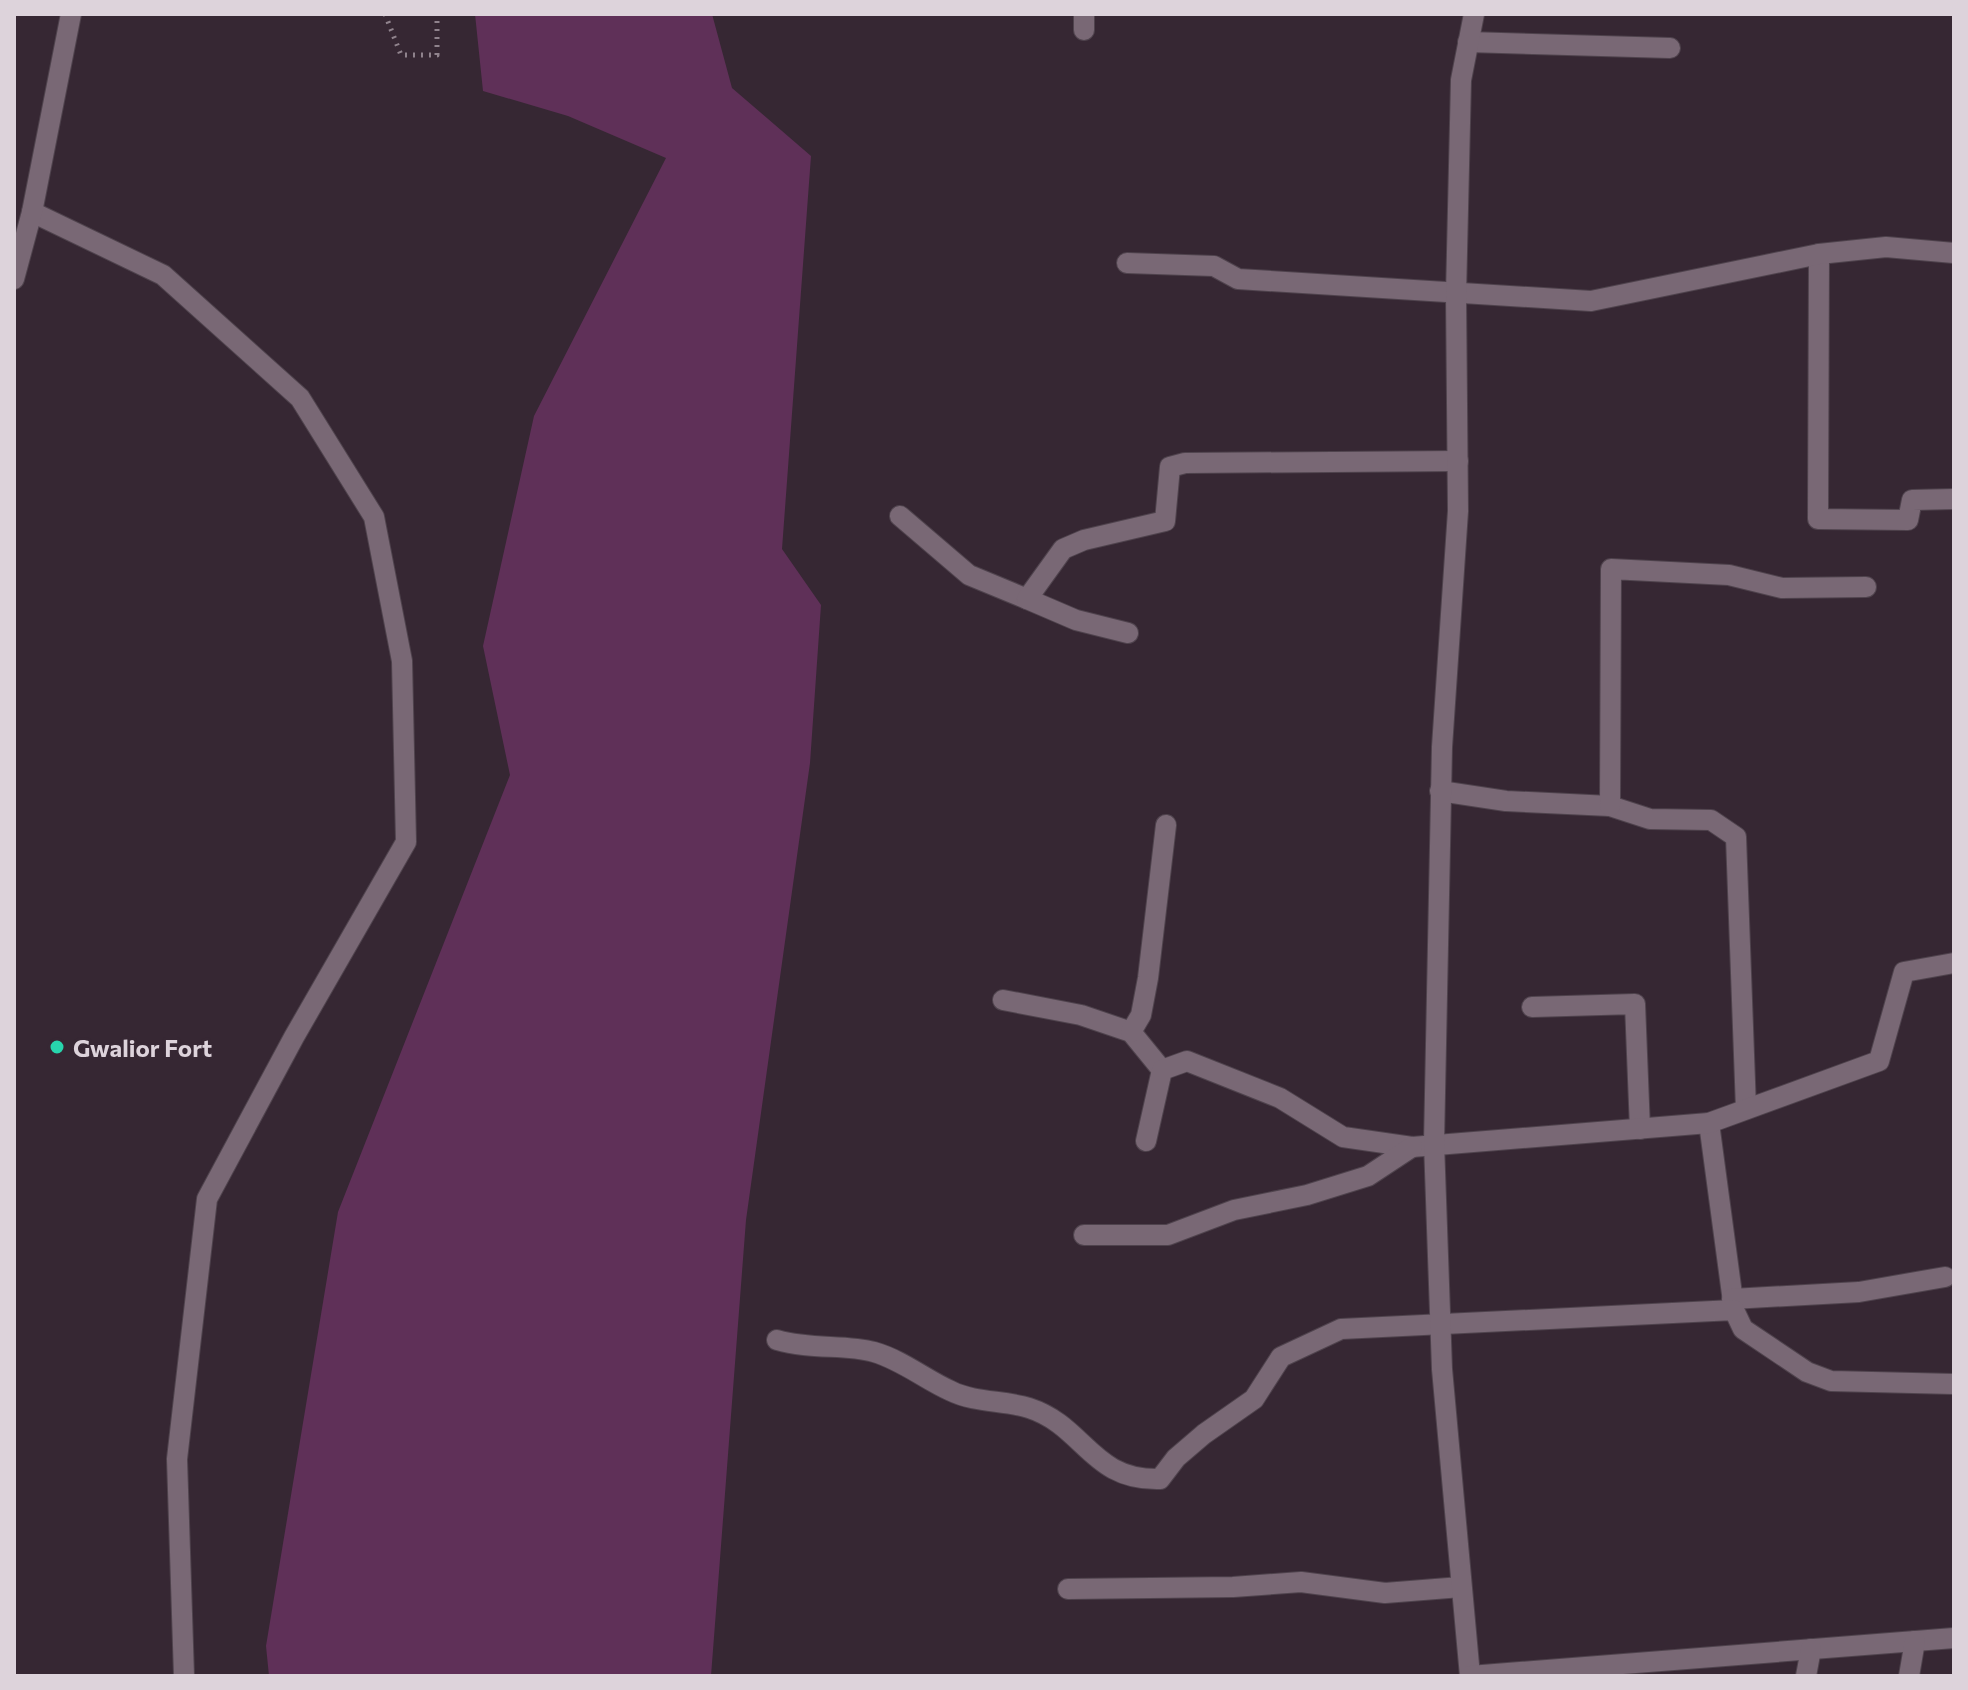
<svg xmlns="http://www.w3.org/2000/svg" width="1968" height="1690" font-family="Commissioner,sans-serif">
  <rect width="100%" height="100%" fill="#362733"/>
  <!-- green -->
  <polygon fill="#5f3058" points="475,14 712,14 732,88 811,156 782,549 821,605 810,763 746,1220 711,1676 269,1676 266,1646 338,1212 510,775 483,646 534,416 666,158 568,116 483,91"/>
  <g fill="none" stroke-linecap="round" stroke-linejoin="round">
    <!-- minor casing -->
    <g stroke="#4f434d" stroke-width="22">
      <g id="minor">
        <polyline points="1084,30 1084,14"/>
        <polyline points="1468,42 1670,48"/>
        <polyline points="32,212 163,275 300,398 374,517 402,661 406,842 294,1037 207,1199 177,1459 184,1676"/>
        <polyline points="1819,254 1818,519 1908,520 1912,500 1954,499"/>
        <polyline points="1127,263 1214,266 1238,279 1591,301 1819,254 1886,247 1954,253"/>
        <polyline points="14,279 32,212 71,14"/>
        <polyline points="900,516 969,575 1027,599"/>
        <polyline points="1128,633 1076,620 1027,599 1063,549 1084,540 1165,521 1170,467 1185,463 1458,461"/>
        <polyline points="1440,791 1506,801 1610,806 1650,819 1711,820 1736,837 1746,1109"/>
        <polyline points="1610,806 1611,569 1729,575 1782,588 1866,587"/>
        <polyline points="1003,1000 1081,1015 1131,1032 1162,1070"/>
        <polyline points="1532,1007 1635,1004 1640,1129"/>
        <polyline points="1131,1032 1141,1015 1148,978 1166,825"/>
        <polyline points="1709,1123 1734,1309"/>
        <polyline points="1146,1141 1162,1070 1187,1061 1280,1098 1343,1137 1412,1147 1709,1123 1879,1061 1904,972 1954,963"/>
        <polyline points="1084,1235 1168,1235 1234,1210 1307,1195 1368,1176 1412,1147"/>
        <polyline points="1732,1299 1859,1292 1945,1277"/>
        <path d="M777,1340C811,1350 845,1344 874,1352C902,1360 926,1380 951,1391C975,1403 1004,1400 1029,1408C1085,1426 1091,1481 1160,1479L1176,1458L1204,1434L1254,1399L1281,1357L1341,1329L1734,1310L1743,1329L1807,1372L1831,1381L1954,1384"/>
        <polyline points="1068,1589 1233,1587 1301,1582 1385,1593 1461,1587"/>
        <polyline points="1470,1676 1442,1369 1434,1143 1442,747 1458,511 1456,295 1461,80 1474,14"/>
        <polyline points="1470,1676 1954,1638"/>
        <polyline points="1806,1676 1811,1649"/>
        <polyline points="1909,1676 1915,1641"/>
      </g>
    </g>
    <!-- path -->
    <polyline stroke="#90838d" stroke-width="5" stroke-dasharray="2 6" stroke-linecap="butt" points="385,14 401,55 437,55 437,14"/>
    <!-- minor -->
    <use href="#minor" stroke="#796875" stroke-width="20"/>
  </g>
  <!-- markers -->
  <circle fill="#28d5ad" stroke="#362733" stroke-width="3" cx="57" cy="1047" r="8"/>
  <g text-anchor="middle" dominant-baseline="central" stroke-width="6" stroke-linejoin="round" paint-order="stroke">
    <!-- poi labels -->
    <g font-size="24" font-weight="bold" fill="#ddd3db" stroke="#362733" text-anchor="start">
      <text x="73" y="1047">Gwalior Fort</text>
    </g>
  </g>
  <!-- border -->
  <rect width="1968" height="1690" fill="none" stroke="#ddd3db" stroke-width="32"/>
</svg>
